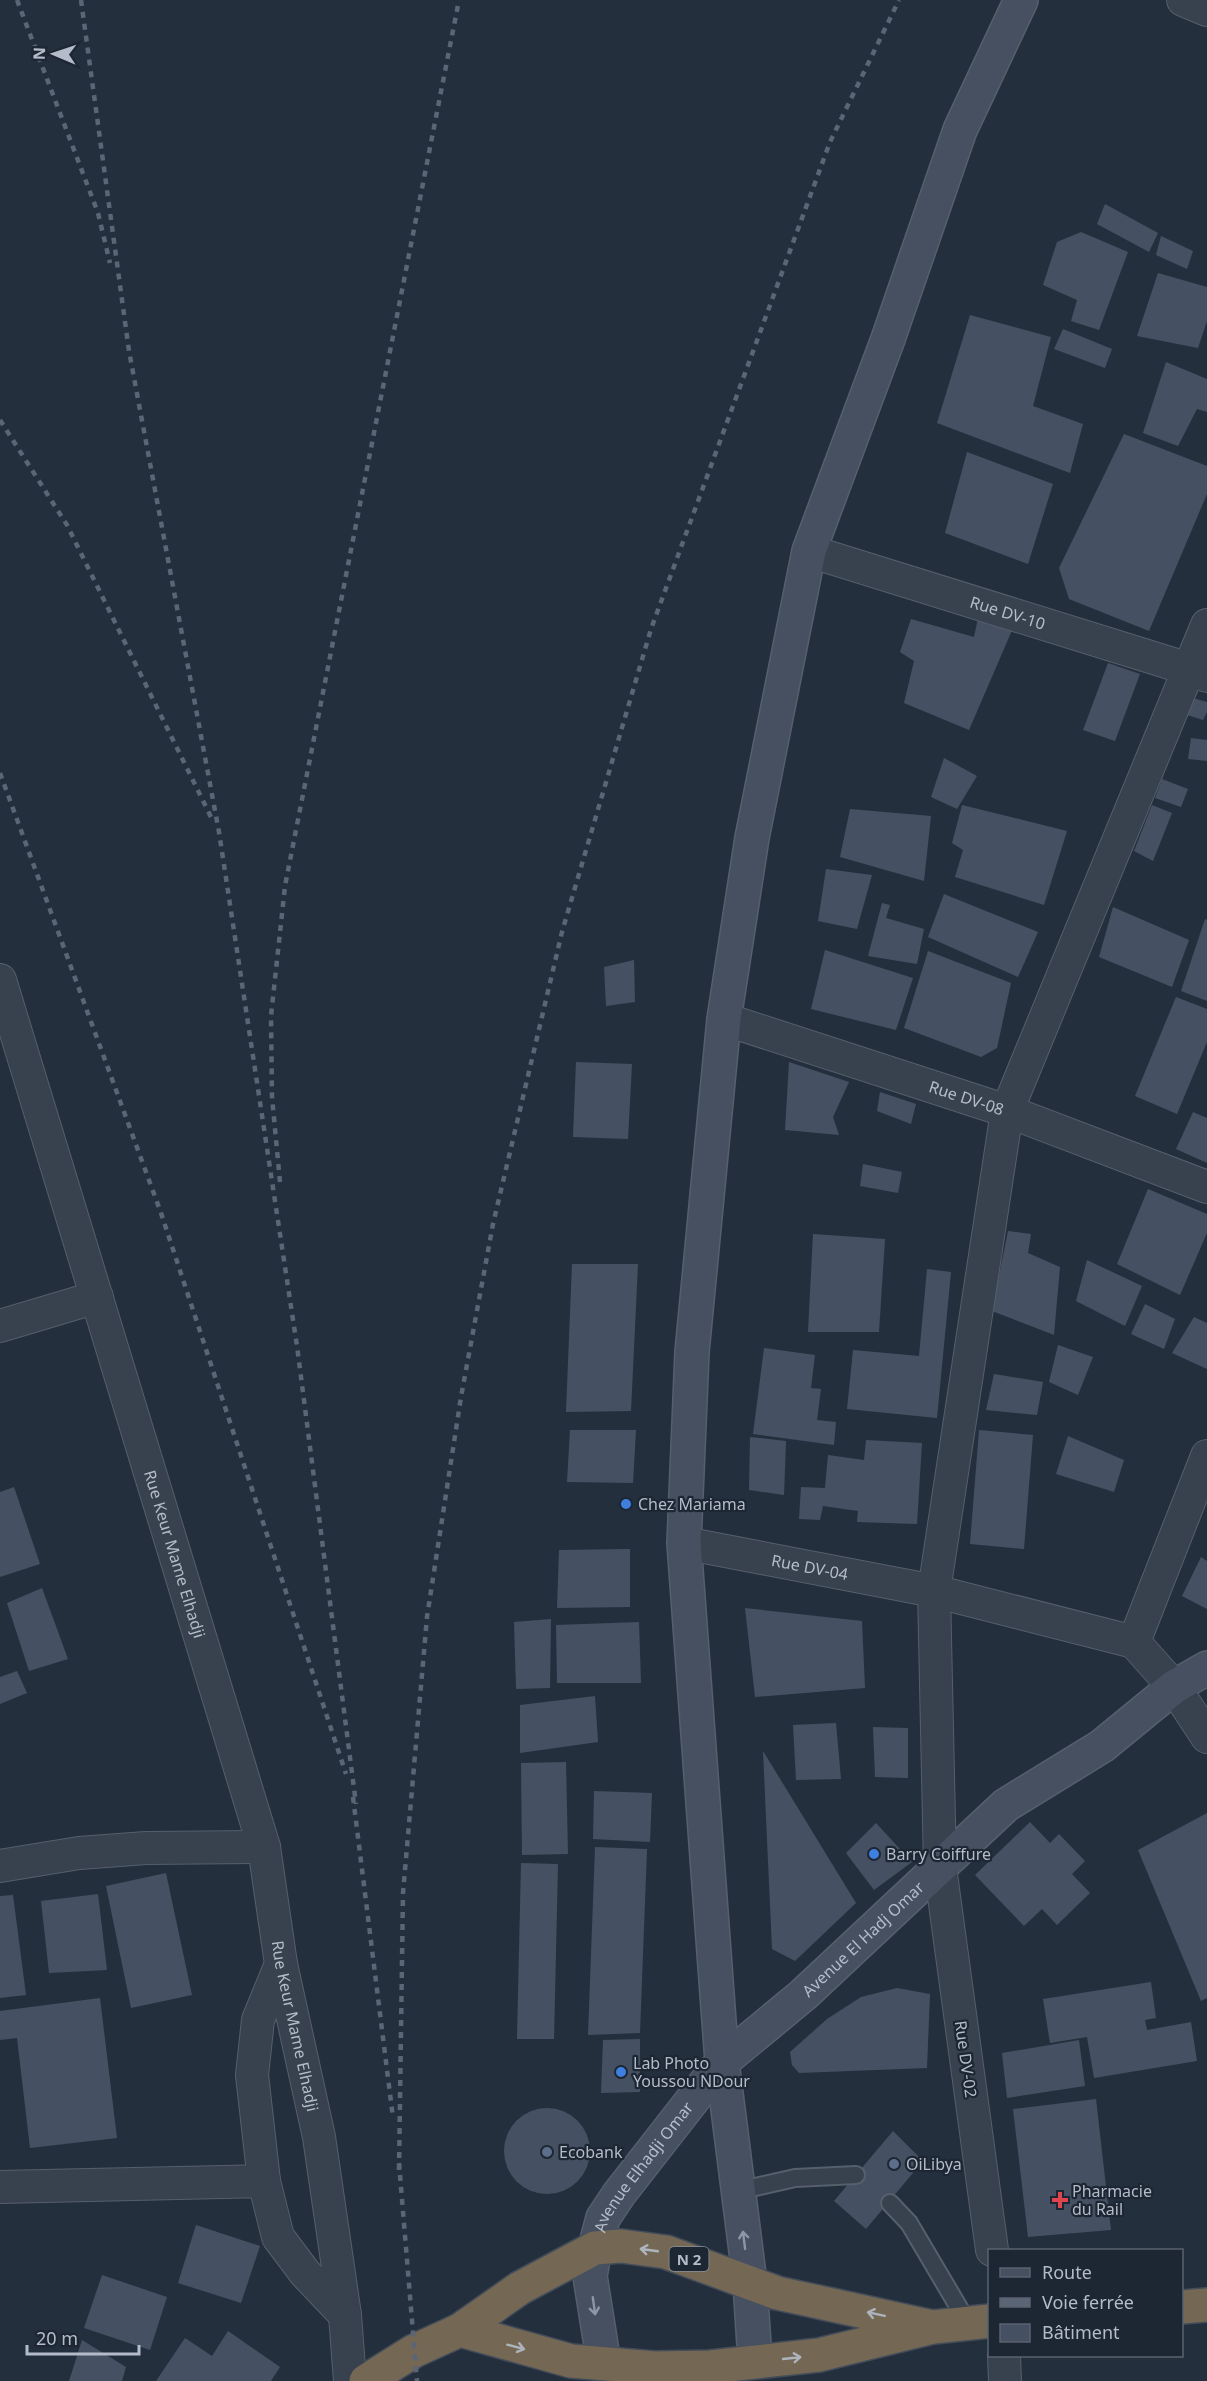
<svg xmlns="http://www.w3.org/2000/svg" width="1207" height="2381" font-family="'Noto Sans',sans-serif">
  <rect width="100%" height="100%" fill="#242f3e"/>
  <!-- building -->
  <g fill="#455162">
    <polygon points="1105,204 1158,233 1149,252 1097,224"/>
    <polygon points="1081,232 1128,252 1099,330 1071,321 1077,300 1043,285 1057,242"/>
    <polygon points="1161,236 1193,251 1187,269 1156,255"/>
    <polygon points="1158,273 1207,287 1207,321 1198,348 1137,336"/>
    <polygon points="970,315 1051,337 1033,406 1083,424 1070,473 937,423"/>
    <polygon points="1063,329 1112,349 1105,368 1054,349"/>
    <polygon points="1166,362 1207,379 1207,412 1197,409 1178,446 1143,433"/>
    <polygon points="1124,434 1207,466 1207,494 1149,631 1069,599 1059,568"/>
    <polygon points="967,452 1053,484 1028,564 945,533"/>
    <polygon points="978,618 1013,628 969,730 904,703 914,661 900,652 911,619 974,637"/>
    <polygon points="1108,663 1140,674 1115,741 1083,730"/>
    <polygon points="1189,697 1207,702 1207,712 1203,720 1184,714"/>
    <polygon points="1191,738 1207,740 1207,761 1188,759"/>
    <polygon points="944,758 977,776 957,809 931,797"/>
    <polygon points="1162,779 1188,789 1181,807 1155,798"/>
    <polygon points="962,805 1067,831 1044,905 955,877 963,850 952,843"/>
    <polygon points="1152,805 1172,813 1153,861 1134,851"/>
    <polygon points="850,809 931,816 924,881 840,857"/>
    <polygon points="826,869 872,875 857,929 818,921"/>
    <polygon points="944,894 1038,932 1018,977 928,937"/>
    <polygon points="882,903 890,905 886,918 924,929 917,964 868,956"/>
    <polygon points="1113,907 1189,940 1172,987 1099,957"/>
    <polygon points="1205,919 1207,920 1207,1001 1181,991"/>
    <polygon points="825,950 913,978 896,1030 811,1009"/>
    <polygon points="928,951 1011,983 997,1048 981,1057 904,1028"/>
    <polygon points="634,960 635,1002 606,1006 604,967"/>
    <polygon points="1176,997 1207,1009 1207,1042 1177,1114 1135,1096"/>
    <polygon points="576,1062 632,1064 628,1139 573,1137"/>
    <polygon points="789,1062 849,1082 833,1117 839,1135 785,1130"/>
    <polygon points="880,1092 916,1104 911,1124 877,1111"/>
    <polygon points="1193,1112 1207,1118 1207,1163 1176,1149"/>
    <polygon points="863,1164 902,1172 898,1193 860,1186"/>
    <polygon points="1148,1189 1207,1214 1207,1233 1180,1295 1117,1264"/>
    <polygon points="1008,1231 1031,1234 1028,1253 1060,1267 1054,1335 992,1311"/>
    <polygon points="813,1234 885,1239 879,1332 808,1332"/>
    <polygon points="1087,1260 1142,1286 1125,1326 1076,1301"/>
    <polygon points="572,1264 638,1264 631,1411 566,1412"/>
    <polygon points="927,1269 951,1272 937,1418 847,1409 853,1350 919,1356"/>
    <polygon points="1145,1304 1175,1319 1164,1349 1131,1334"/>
    <polygon points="1194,1317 1207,1323 1207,1369 1172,1353"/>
    <polygon points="1058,1345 1093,1357 1078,1395 1049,1382"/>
    <polygon points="764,1348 815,1355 811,1388 821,1389 817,1420 836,1422 834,1445 753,1434"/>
    <polygon points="994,1374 1043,1382 1037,1415 986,1410"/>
    <polygon points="570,1430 636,1430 633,1483 567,1482"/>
    <polygon points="979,1430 1033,1435 1024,1549 970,1544"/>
    <polygon points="1068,1436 1124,1460 1114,1492 1056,1474"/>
    <polygon points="750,1437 786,1441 784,1495 749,1490"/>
    <polygon points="866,1440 922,1443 917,1524 857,1522 858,1511 823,1506 820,1520 799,1519 801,1487 825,1488 828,1455 864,1460"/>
    <polygon points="14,1487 40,1564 0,1577 0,1492"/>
    <polygon points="630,1549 630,1607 557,1608 559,1550"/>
    <polygon points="1201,1557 1207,1561 1207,1609 1182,1596"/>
    <polygon points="42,1588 68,1659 29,1671 7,1603"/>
    <polygon points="745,1608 862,1621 865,1688 755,1697"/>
    <polygon points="551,1619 550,1688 516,1689 514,1622"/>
    <polygon points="639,1622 641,1683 557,1683 556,1625"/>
    <polygon points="17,1671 27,1693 0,1704 0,1677"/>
    <polygon points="595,1696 598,1742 520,1753 520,1705"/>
    <polygon points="836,1723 841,1779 796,1780 793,1725"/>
    <polygon points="873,1727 908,1728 908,1778 875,1777"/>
    <polygon points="763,1751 856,1903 795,1961 772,1949"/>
    <polygon points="566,1762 568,1854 522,1855 521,1763"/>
    <polygon points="594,1791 652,1793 650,1842 593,1839"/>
    <polygon points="1207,1813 1207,1998 1201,2001 1138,1850"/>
    <polygon points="1030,1822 1050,1843 1059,1834 1085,1861 1072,1874 1090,1893 1057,1925 1042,1909 1024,1926 975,1875"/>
    <polygon points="876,1823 912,1862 874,1890 846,1853"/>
    <polygon points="595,1847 647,1849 640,2033 588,2035"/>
    <polygon points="521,1863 558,1864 554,2039 517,2039"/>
    <polygon points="166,1873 192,1995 131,2008 106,1886"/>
    <polygon points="98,1894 107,1970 49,1973 41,1901"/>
    <polygon points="13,1895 26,1995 0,1998 0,1896"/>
    <polygon points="1151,1982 1156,2018 1145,2020 1147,2030 1191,2022 1197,2061 1094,2078 1087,2037 1050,2043 1043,1999"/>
    <polygon points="897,1988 930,1994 927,2068 799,2073 792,2065 790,2052 827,2019 861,1997"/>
    <polygon points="100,1998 117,2138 30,2148 17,2038 0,2040 0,2011"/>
    <polygon points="640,2039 640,2092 601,2093 603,2040"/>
    <polygon points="1079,2040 1085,2086 1007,2098 1002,2053"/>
    <polygon points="1096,2099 1111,2230 1028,2237 1013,2109"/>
    <circle cx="547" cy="2151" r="43"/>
    <polygon points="893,2131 923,2161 866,2229 834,2201"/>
    <polygon points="196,2225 260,2246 241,2303 178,2283"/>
    <polygon points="102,2275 167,2297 150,2350 84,2328"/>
    <polygon points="228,2331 280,2367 271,2381 156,2381 185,2338 212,2356"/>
    <polygon points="82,2340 126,2367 122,2381 69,2381"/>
  </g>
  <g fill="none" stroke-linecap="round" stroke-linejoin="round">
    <!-- lane casing -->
    <g stroke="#565f6c" stroke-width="20">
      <g id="lane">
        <polyline points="738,2191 795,2178 856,2175"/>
        <polyline points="890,2203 909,2223 968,2323"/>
      </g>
    </g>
    <!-- street casing -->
    <g stroke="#565f6c" stroke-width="34">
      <g id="street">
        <polyline points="1183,0 1207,10"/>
        <path id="s1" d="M809,551L1189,669L1207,676"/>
        <path id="s2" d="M0,980L264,1847L281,1964L319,2137L345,2315L350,2381"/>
        <path id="s3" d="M724,1019L1007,1111L1207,1187"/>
        <polyline points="0,1326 97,1297"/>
        <polyline points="1207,1456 1134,1642 1174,1687 1207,1737"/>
        <path id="s4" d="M684,1543L934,1591L1134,1642"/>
        <polyline points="0,1866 79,1853 146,1848 264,1847"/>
        <polyline points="264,2181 252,2075 258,2020 281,1964"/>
        <polyline points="0,2187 264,2181 278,2237 305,2273 345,2315"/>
        <polyline points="992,2250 940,1867 934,1591 1007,1111 1207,625"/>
        <polyline points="1004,2356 1005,2381"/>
      </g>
    </g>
    <!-- secondary casing -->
    <g stroke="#565f6c" stroke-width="36">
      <g id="secondary">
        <polyline points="755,2361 750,2283 722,2062 684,1543 692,1352 724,1019 752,838 809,551 888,339 960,130 1021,0"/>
        <path id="s5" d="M604,2364L590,2276L595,2248L603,2218L619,2194L722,2062L803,1995L1006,1805L1102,1746L1174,1687L1207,1668"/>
      </g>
    </g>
    <!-- highway casing -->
    <g stroke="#434c59" stroke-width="36">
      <g id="highway">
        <polyline points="1182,2307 1207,2305"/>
        <polyline points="460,2330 571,2361 655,2368 710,2367 819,2355 933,2327 990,2321"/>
        <polyline points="366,2381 414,2351 460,2330 520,2288 595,2248 621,2246 666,2252 777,2293 933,2327"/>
      </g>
    </g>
    <!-- lane -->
    <use href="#lane" stroke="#38414e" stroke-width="16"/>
    <!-- street -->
    <use href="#street" stroke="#38414e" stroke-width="32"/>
    <!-- secondary -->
    <use href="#secondary" stroke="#465061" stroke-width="33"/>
    <!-- highway -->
    <use href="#highway" stroke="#746855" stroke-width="33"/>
    <!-- rail -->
    <g stroke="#5a6575" stroke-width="4.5" stroke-dasharray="6 6" stroke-linecap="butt">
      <polyline points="17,0 98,213 110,263"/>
      <polyline points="81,0 129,351 219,832 297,1346 356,1804"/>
      <polyline points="0,420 67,525 211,817"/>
      <polyline points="0,773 161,1213 346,1774"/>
      <polyline points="280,1182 272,1097 271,1016 285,886 459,0"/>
      <polyline points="353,1797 393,2118"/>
      <polyline points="399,2163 417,2381"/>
      <polyline points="399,2170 403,1893 427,1617 461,1397 493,1224 562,932 651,629 830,142 899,0"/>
    </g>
  </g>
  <!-- one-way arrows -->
  <defs><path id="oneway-shaft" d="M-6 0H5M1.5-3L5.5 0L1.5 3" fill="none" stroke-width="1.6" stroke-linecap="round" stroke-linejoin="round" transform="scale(1.5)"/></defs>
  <g stroke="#8e96a5">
    <use href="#oneway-shaft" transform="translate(744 2240) rotate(-97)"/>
    <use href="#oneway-shaft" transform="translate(594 2306) rotate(82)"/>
  </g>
  <g stroke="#aeb4bd">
    <use href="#oneway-shaft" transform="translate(649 2250) rotate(-172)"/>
    <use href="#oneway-shaft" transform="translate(876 2314) rotate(-168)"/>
    <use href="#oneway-shaft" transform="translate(516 2347) rotate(15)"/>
    <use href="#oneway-shaft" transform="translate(792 2358) rotate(-6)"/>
  </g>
  <!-- markers -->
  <g fill="#3f7fe0" stroke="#1d2633" stroke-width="2">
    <circle cx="626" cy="1504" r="6"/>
    <circle cx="874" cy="1854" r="6"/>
    <circle cx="621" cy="2072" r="6"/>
  </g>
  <g fill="#5c6f8a" stroke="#1d2633" stroke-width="2">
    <circle cx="547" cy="2152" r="6"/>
    <circle cx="894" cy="2164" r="6"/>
  </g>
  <path fill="#e0444e" stroke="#1d2633" stroke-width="2" d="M1057 2191h6v6h6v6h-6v6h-6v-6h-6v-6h6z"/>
  <g text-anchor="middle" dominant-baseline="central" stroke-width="4.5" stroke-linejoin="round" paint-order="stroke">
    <!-- shield labels -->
    <rect fill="#1d2633" stroke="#878f9c" stroke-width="1.5" x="669.5" y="2247" width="39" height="24" rx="4.5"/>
    <g font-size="15" font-weight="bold" fill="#b4bcc9">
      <text x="689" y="2259">N 2</text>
    </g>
    <!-- street labels -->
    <g font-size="16" fill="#b4bcc9" stroke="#1d2633">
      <text stroke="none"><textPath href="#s1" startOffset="208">Rue DV-10</textPath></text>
      <text stroke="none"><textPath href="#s3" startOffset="255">Rue DV-08</textPath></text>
      <text stroke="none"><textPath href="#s2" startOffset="600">Rue Keur Mame Elhadji</textPath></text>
      <text stroke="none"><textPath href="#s4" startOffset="128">Rue DV-04</textPath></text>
      <text stroke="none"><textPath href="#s5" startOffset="532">Avenue El Hadj Omar</textPath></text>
      <text stroke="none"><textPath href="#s2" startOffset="1088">Rue Keur Mame Elhadji</textPath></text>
      <text transform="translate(966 2059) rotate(82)">Rue DV-02</text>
      <text stroke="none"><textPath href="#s5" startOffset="213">Avenue Elhadji Omar</textPath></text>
    </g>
    <!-- poi labels -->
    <g font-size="16" fill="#b4bcc9" stroke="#1d2633" text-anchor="start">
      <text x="638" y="1504">Chez Mariama</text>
      <text x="886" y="1854">Barry Coiffure</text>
      <text x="633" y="2063">Lab Photo<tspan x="633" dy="18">Youssou NDour</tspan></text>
      <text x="559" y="2152">Ecobank</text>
      <text x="906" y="2164">OiLibya</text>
      <text x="1072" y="2191">Pharmacie<tspan x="1072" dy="18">du Rail</tspan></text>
    </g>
  </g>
  <!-- legend -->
  <rect x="988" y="2249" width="195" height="108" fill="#1d2633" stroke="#59626f" stroke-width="1.5"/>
  <rect x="1000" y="2268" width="30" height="9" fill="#465061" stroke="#59626f" stroke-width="1.5"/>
  <text x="1042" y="2279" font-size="18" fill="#b4bcc9">Route</text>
  <rect x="1000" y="2298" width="30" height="9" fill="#5a6575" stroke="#59626f" stroke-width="1.5"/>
  <text x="1042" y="2309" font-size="18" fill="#b4bcc9">Voie ferrée</text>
  <rect x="1000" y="2324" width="30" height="18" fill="#455162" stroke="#59626f" stroke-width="1.5"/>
  <text x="1042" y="2339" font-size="18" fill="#b4bcc9">Bâtiment</text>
  <!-- north arrow -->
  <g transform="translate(54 54) rotate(272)" stroke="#1d2633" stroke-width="4.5" paint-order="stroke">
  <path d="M0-4.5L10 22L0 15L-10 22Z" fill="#b4bcc9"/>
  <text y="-9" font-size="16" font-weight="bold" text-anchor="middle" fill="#b4bcc9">N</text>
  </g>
  <!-- scale -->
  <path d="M27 2345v9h112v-9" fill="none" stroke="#b4bcc9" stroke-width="3"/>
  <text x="36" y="2345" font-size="18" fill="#b4bcc9" stroke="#1d2633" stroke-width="4.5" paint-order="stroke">20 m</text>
</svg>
